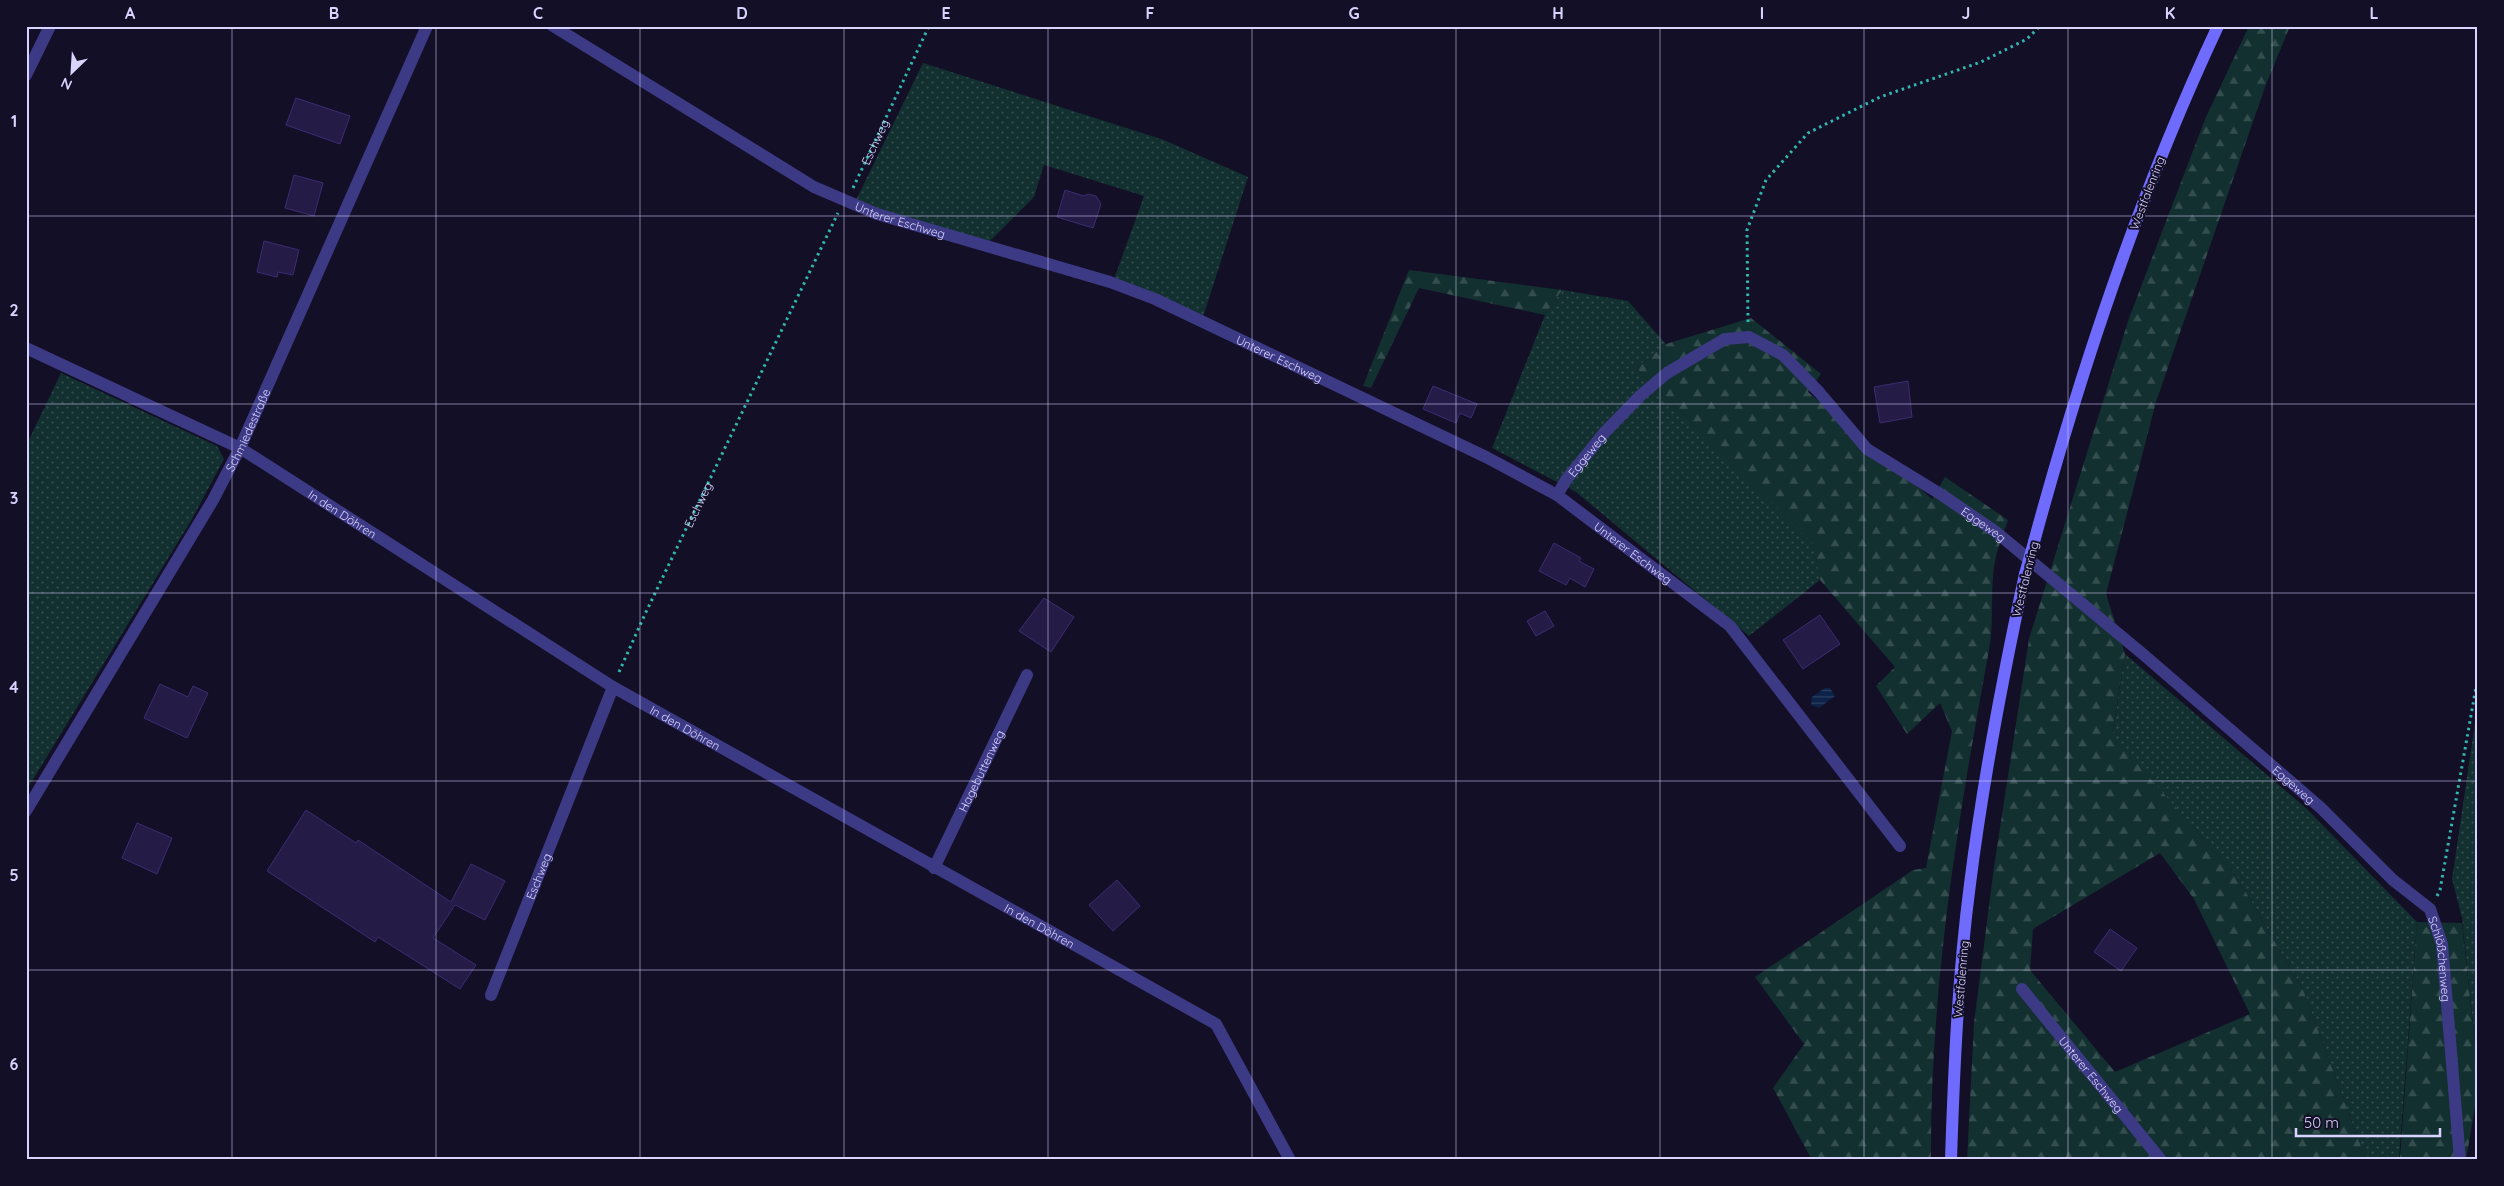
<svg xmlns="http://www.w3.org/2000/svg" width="2504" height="1186" font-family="Quicksand,sans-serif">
  <defs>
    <pattern id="grass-dots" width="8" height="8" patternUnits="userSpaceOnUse" patternTransform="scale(1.25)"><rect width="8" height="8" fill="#12302f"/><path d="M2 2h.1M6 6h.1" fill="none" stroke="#344d4e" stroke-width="1.8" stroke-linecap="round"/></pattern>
    <pattern id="forest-firs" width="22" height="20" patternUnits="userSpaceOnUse" patternTransform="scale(1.25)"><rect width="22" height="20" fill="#12302f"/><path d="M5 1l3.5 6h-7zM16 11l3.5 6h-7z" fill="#344d4e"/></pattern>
    <pattern id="water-rules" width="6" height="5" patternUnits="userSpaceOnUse" patternTransform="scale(1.25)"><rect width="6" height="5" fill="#0c2248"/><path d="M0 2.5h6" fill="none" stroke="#2f4163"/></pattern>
  </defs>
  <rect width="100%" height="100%" fill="#130f26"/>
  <!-- grass -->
  <g fill="url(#grass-dots)">
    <polygon points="923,63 1164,140 1248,177 1203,317 1114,279 1144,196 1044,165 1034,197 989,242 855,202"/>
    <polygon points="1562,290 1628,301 1666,344 1636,368 1814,544 1820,580 1749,636 1576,492 1492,448 1545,315"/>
    <polygon points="61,373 217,446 224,459 192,519 26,791 26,446"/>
    <polygon points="2125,654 2307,809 2417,922 2399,1159 2366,1160 2304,992 2237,877 2112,736"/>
    <polygon points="2478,703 2478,1072 2462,918 2452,879"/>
  </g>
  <!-- forest -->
  <g fill="url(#forest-firs)" fill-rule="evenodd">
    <path d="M2249,26H2290L2265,87L2156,402L2106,594L2125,654L2112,735L2237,877L2304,992L2366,1160H1967L1974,1023L1994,867L2029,639L2129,318L2206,117ZM2160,853L2194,899L2250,1014L2115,1072L2030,970L2033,929Z"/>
    <polygon points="1409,270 1562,290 1545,315 1419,288 1371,388 1363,386"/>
    <path d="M1751,318L1821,374L1808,392L1932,499L1945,477L2008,520C2004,532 1999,544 1996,556C1989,586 1995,619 1989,650C1958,818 1930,988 1931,1160H1812L1773,1088L1804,1044L1755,977L1913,870L1926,868L1952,731L1940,703L1907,734L1876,686L1895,667L1820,580L1813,544L1636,368L1666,344Z"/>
    <polygon points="2417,922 2462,923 2478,1072 2478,1089 2466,1160 2392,1160 2400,1159"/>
  </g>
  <!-- water -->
  <polygon fill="url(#water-rules)" points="1825,688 1830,688 1835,696 1819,708 1811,705 1812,697"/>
  <!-- building -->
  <g fill="#241b47" stroke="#3b2d73">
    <polygon points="296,98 350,116 340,144 286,125"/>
    <polygon points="294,175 323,183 314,216 285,208"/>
    <polygon points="1065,190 1084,196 1088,194 1096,196 1101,204 1093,228 1057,217"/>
    <polygon points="264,241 299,250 293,275 278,272 277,277 257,272"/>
    <polygon points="1908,381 1912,417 1880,423 1874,387"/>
    <polygon points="1433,386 1477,404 1471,418 1460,413 1456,423 1423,409"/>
    <polygon points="1554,543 1581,558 1579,561 1594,569 1585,587 1570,578 1566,585 1539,571"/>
    <polygon points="1044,598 1074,617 1051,652 1019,631"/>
    <polygon points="1545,611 1554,626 1536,636 1527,621"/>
    <polygon points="1820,615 1840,644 1803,669 1783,640"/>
    <polygon points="160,684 188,697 193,686 208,693 187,738 144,718"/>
    <polygon points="306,810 356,843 358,840 451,902 471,864 505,881 485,920 455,905 433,938 476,965 460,989 378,937 375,942 267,871"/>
    <polygon points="137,823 172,838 157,874 122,858"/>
    <polygon points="1117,880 1140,906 1113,931 1089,905"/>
    <polygon points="2110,929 2137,948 2121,971 2094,952"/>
  </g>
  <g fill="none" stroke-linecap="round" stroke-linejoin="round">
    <!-- path -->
    <g stroke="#2fb8b0" stroke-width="3" stroke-dasharray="2.5 4" stroke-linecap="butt">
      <path id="s1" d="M853,188L929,26"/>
      <polyline points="1748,322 1747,230 1766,180 1808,133 1880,97 1981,62 2027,39 2040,26"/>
      <path id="s2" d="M619,672L646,612L838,213"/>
      <polyline points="2437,896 2440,890 2478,676"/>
    </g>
    <!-- minor -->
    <g stroke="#3d3a85" stroke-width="12">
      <path id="s3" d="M553,26L814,187L877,214L1110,282L1155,299L1486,457L1557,495L1730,626L1900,846"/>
      <polyline points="26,75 50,26"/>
      <path id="s4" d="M26,348L240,448L613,687L1216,1024L1290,1160"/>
      <path id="s5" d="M1557,495L1566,480L1604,433L1641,395L1667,373L1725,339L1749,337L1783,355L1819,392L1867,449L1942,495L1996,532L2144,655L2321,808L2393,880L2430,909L2442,944L2460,1160"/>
      <path id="s6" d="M26,811L213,500L240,448L427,26"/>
      <path id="s7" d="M934,868L1027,675"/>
      <path id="s8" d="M2022,989L2161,1160"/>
      <path id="s9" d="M491,995L613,687"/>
    </g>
    <!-- secondary -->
    <g stroke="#6f6bff" stroke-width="12">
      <path d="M2034,542C2082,365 2140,192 2218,26"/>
      <path d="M1951,1160C1954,1068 1958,975 1970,884C1983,780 2003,676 2025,574"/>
    </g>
    <!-- secondary-bridge -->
    <polyline stroke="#6f6bff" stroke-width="12" points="2025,574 2034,542"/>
  </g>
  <!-- grid -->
  <path fill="none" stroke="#d9d4ff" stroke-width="1" stroke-opacity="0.55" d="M232,26V1160M436,26V1160M640,26V1160M844,26V1160M1048,26V1160M1252,26V1160M1456,26V1160M1660,26V1160M1864,26V1160M2068,26V1160M2272,26V1160M26,216H2478M26,404H2478M26,593H2478M26,781H2478M26,970H2478"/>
  <g text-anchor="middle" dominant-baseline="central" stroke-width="4" stroke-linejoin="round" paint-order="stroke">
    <!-- street labels -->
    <g font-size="12" fill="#d9d4ff" stroke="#130f26">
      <text stroke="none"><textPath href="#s1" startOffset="51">Eschweg</textPath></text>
      <text transform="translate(2147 193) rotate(-69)">Westfalenring</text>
      <text stroke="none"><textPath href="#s3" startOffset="399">Unterer Eschweg</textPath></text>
      <text stroke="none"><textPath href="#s3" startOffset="804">Unterer Eschweg</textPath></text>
      <text stroke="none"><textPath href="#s6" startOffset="441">Schmiedestraße</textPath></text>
      <text stroke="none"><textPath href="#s5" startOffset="50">Eggeweg</textPath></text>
      <text stroke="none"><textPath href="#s2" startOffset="185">Eschweg</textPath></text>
      <text stroke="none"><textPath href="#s4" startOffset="358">In den Döhren</textPath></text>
      <text stroke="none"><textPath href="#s5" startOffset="560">Eggeweg</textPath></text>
      <text stroke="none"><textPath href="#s3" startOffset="1209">Unterer Eschweg</textPath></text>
      <text transform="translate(2025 579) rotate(-76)">Westfalenring</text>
      <text stroke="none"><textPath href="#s4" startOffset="762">In den Döhren</textPath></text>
      <text stroke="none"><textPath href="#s7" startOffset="108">Hagebuttenweg</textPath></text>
      <text stroke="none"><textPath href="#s5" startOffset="965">Eggeweg</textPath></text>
      <text stroke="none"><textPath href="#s9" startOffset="128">Eschweg</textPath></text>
      <text stroke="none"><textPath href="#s4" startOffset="1168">In den Döhren</textPath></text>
      <text stroke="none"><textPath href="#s5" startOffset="1201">Schlößchenweg</textPath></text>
      <text transform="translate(1961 979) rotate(-85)">Westfalenring</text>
      <text stroke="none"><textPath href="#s8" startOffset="110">Unterer Eschweg</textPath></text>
    </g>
  </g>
  <!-- border -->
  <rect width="2504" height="1186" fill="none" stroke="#130f26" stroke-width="55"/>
  <!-- north arrow -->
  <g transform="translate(72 72) rotate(205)" stroke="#130f26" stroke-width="4" paint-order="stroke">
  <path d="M0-4L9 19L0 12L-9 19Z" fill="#d9d4ff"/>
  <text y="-8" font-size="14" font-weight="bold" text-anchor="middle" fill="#d9d4ff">N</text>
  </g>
  <!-- scale -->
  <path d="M2296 1128v8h144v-8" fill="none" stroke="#d9d4ff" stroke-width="2.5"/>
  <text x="2304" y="1128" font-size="15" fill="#d9d4ff" stroke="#130f26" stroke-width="4" paint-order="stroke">50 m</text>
  <rect x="28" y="28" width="2448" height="1130" fill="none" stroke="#d9d4ff" stroke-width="2"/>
  <g font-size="16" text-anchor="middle" font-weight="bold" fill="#d9d4ff">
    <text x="130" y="19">A</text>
    <text x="334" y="19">B</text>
    <text x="538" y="19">C</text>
    <text x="742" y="19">D</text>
    <text x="946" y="19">E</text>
    <text x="1150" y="19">F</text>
    <text x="1354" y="19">G</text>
    <text x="1558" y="19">H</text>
    <text x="1762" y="19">I</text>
    <text x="1966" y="19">J</text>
    <text x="2170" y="19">K</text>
    <text x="2374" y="19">L</text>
    <text x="14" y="127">1</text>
    <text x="14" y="316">2</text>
    <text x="14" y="504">3</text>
    <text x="14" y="693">4</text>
    <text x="14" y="881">5</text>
    <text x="14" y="1070">6</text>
  </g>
</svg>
